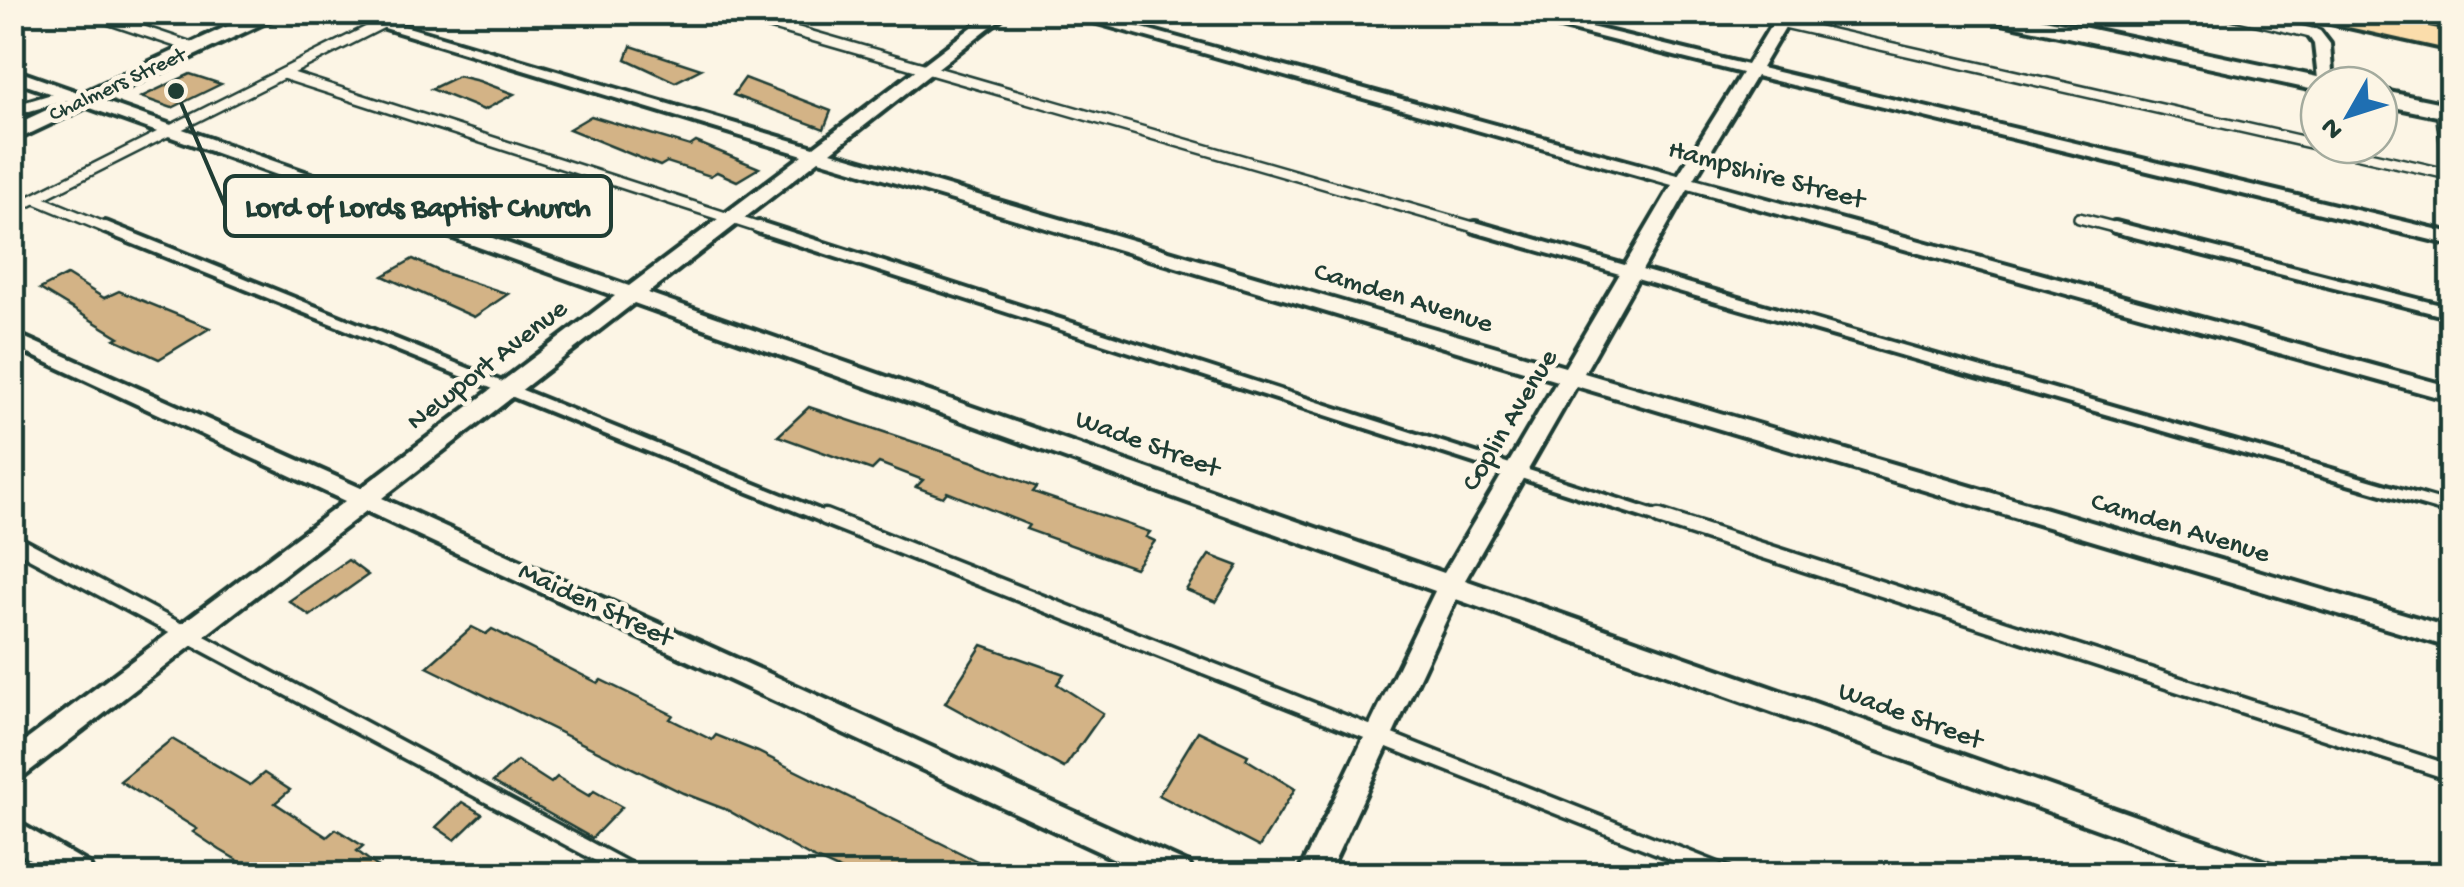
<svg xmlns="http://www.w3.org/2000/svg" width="2464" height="887" font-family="'Gochi Hand',sans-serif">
  <rect width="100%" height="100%" fill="#fcf5e5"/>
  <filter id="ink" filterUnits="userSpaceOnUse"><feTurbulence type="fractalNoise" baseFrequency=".01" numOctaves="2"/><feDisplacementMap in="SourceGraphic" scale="20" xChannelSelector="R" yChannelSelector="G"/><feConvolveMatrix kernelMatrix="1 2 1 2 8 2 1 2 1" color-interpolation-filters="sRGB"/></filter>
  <g filter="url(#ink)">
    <!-- building -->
    <g fill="#d3b386" stroke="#1f3d34" stroke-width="2.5">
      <polygon points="631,46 701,69 675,82 626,59"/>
      <polygon points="190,74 221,84 172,108 141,97"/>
      <polygon points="458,76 479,81 514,94 484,110 431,89"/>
      <polygon points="745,78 831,111 824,129 733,95"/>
      <polygon points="591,116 690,146 696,142 759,168 737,181 717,172 710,176 667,162 660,166 569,129"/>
      <polygon points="413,259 441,272 508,294 474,317 383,276"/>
      <polygon points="67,275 104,298 119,291 210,328 159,359 115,339 119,337 40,289"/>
      <polygon points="809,407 974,462 1037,487 1033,492 1150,532 1146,537 1155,541 1135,568 1026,529 1029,525 947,492 943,497 916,487 923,480 879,463 872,470 778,436"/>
      <polygon points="1209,555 1238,566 1216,602 1186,590"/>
      <polygon points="348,560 368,575 310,616 289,601"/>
      <polygon points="472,627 486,634 492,629 598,683 601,680 673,715 670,719 712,740 716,735 758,752 1003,874 849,874 811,857 727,810 683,793 427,667"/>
      <polygon points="982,645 1064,674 1057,684 1103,713 1064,768 945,703"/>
      <polygon points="1198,731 1248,755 1246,759 1295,789 1259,847 1159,795"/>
      <polygon points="172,739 250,785 264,773 290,790 275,803 327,837 336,829 363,846 357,851 387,874 261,874 220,850 193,832 197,829 120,781"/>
      <polygon points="517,761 551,783 557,777 589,796 594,791 622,807 592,838 493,782"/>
      <polygon points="462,802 482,814 455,840 436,827"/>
    </g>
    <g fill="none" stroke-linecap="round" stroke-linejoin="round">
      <!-- lane-far2 casing -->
      <g stroke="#1f3d34" stroke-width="14">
        <g id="lane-far2">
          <polyline points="87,12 197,49"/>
          <polyline points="729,12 1484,230"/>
          <polyline points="1736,12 2319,145"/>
          <polyline points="2223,12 2315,34"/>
          <polyline points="283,74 766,230"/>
          <polyline points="2441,110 2446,149 2452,151"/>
          <polyline points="2320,145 2452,175"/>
          <polyline points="36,199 111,230"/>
          <polyline points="12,210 405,12"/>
          <polyline points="2079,218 2125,230"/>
        </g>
      </g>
      <!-- lane-far1 casing -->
      <g stroke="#1f3d34" stroke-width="18">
        <g id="lane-far1">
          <polyline points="105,227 831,520"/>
          <polyline points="759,227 1667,520"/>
          <polyline points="1475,227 2452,509"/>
          <polyline points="2115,227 2452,313"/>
        </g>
      </g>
      <!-- lane casing -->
      <g stroke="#1f3d34" stroke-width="21">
        <g id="lane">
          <polyline points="825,517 1727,874"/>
          <polyline points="1659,517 2452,773"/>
          <polyline points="12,541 635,874"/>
        </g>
      </g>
      <!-- street casing -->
      <g stroke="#1f3d34" stroke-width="8">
        <g id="street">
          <path d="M332,12H357L814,147L992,12H1009L831,152L1565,367L1672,185L1058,12H1084L1678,175L1742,73L1501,12H1529L1747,65L1779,12H1794L1761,68L2452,233V245L1756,76L1694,179L2452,387V401L1688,189L1584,373L2452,628V648L1576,386L1465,580L2260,860L2271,864L2275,874H2223L1456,599L1328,874H1298L1435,591L634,303L382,498L1189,864L1193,874H1147L366,511L22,777L12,780V751L345,501L12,346V332L361,488L615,296L68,100L12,116V106L52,94L12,80V69L629,286L803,155ZM819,160L1557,381L1444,573L648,293Z"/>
          <polygon points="2315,29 2320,31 2330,44 2333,85 2319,85 2319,88 2314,44 2307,34"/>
          <polygon points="12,819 89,864 93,874 53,874 12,848"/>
        </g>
      </g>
      <!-- secondary casing -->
      <g stroke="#1f3d34" stroke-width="8">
        <g id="secondary">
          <polygon points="258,12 287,12 12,142 12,126"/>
          <polygon points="1969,12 2012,12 2322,78 2334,85 2319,85 2319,91 1979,18"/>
          <polygon points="2379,90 2452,105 2452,119 2379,104"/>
        </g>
      </g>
      <!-- highway casing -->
      <g stroke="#1f3d34" stroke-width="8">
        <polygon id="highway" points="2304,12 2360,12 2452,32 2452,50 2308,18"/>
      </g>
      <!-- lane-far2 -->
      <use href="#lane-far2" stroke="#fcf5e5" stroke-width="9"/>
      <!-- lane-far1 -->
      <use href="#lane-far1" stroke="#fcf5e5" stroke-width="10"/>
      <!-- lane -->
      <use href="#lane" stroke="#fcf5e5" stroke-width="14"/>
      <!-- street -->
      <use href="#street" fill="#fcf5e5" fill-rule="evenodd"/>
      <!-- secondary -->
      <use href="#secondary" fill="#fcf5e5" fill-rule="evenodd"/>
      <!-- highway -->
      <use href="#highway" fill="#fbddab" fill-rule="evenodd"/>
    </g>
  </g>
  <g text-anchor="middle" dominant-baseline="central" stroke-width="9" stroke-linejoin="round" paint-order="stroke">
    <!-- far-street labels -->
    <g font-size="22" fill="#1f3d34" stroke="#fcf5e5">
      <text transform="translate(118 86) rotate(-25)">Chalmers Street</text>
    </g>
    <!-- street labels -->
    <g font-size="28" fill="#1f3d34" stroke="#fcf5e5">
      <text transform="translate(1766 176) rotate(15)">Hampshire Street</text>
      <text transform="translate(1403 299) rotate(17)">Camden Avenue</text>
      <text transform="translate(488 366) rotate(-38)">Newport Avenue</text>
      <text transform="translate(1511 421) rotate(-59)">Coplin Avenue</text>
      <text transform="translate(1147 445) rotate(20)">Wade Street</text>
      <text transform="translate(2180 529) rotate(17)">Camden Avenue</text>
      <text transform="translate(595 606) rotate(25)">Maiden Street</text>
      <text transform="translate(1910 717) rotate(20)">Wade Street</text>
    </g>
  </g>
  <!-- callouts -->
  <path fill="none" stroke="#1f3d34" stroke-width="4" d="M176 91L225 206"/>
  <circle fill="#1f3d34" stroke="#fcf5e5" stroke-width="4" cx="176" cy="91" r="10"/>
  <rect fill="#fcf5e5" stroke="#1f3d34" stroke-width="4" x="225" y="176" width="386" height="60" rx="10"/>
  <g font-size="30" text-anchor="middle" font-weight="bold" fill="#1f3d34">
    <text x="418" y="216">Lord of Lords Baptist Church</text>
  </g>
  <!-- margin -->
  <rect width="2464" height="887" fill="none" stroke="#fcf5e5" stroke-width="50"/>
  <rect x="25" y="25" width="2414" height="837" fill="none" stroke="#1f3d34" stroke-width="4" filter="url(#ink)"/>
  <!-- north arrow -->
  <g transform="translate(2349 115) rotate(231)"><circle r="48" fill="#fcf5e5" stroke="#a4ab9e" stroke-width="2.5"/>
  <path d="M0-8L18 38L0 25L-18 38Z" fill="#1f6fb2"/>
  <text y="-15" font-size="28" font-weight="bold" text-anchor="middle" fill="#1f3d34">N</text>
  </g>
</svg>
